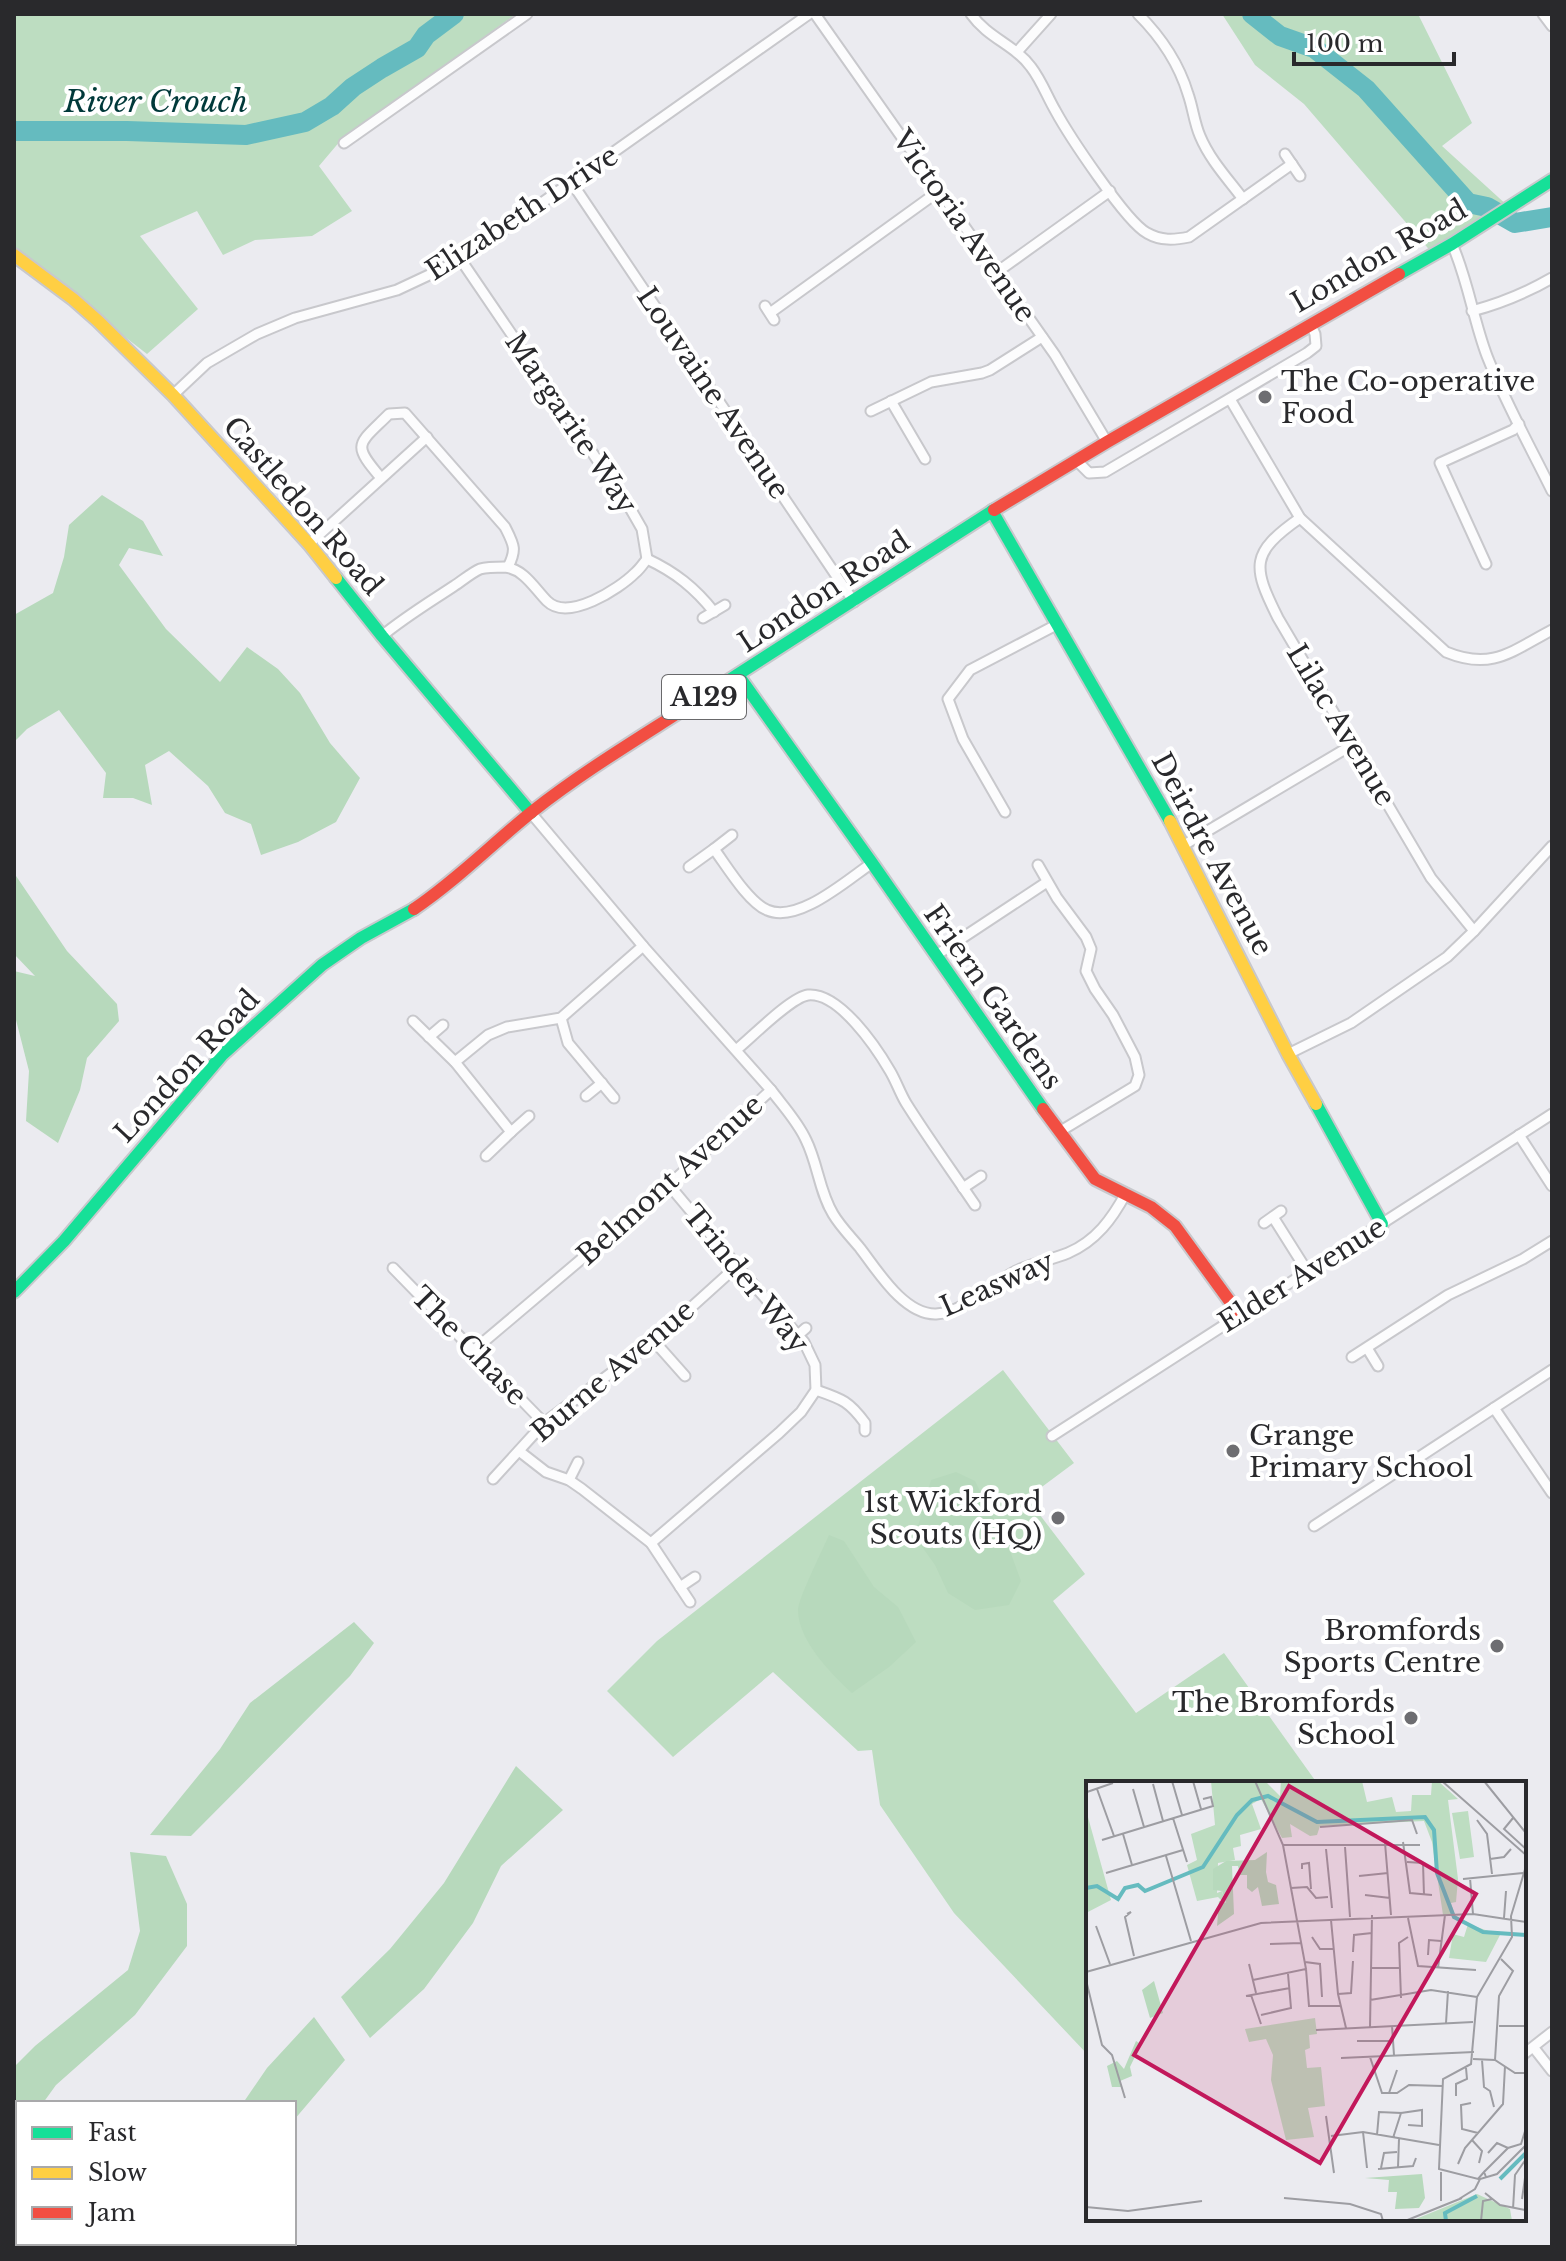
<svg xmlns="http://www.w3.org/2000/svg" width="1566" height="2261" font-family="'Libre Baskerville',serif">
  <rect width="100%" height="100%" fill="#ebebf0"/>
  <!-- green -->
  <g fill="#bdddc1">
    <polygon points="14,14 516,14 341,140 319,166 352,211 312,236 255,240 223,255 197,211 140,236 198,309 147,354 14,251"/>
    <polygon points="1222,14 1418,14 1472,123 1442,146 1509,207 1433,254 1304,104 1255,65"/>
    <polygon points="1003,1370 1074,1463 1027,1498 1085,1574 1053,1601 1136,1713 1224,1653 1317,1783 1088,1783 1088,2055 954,1913 880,1805 872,1750 858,1751 773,1672 673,1757 607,1691 657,1641"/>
  </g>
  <!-- forest -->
  <g fill="#b7d9bc">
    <polygon points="102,495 143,521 163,556 129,548 119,565 166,629 220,682 247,647 278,669 300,693 330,743 360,778 336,822 298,842 261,855 251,824 225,813 208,786 169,751 145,765 152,805 133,798 103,798 106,773 59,710 27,729 14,742 14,615 53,593 64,557 69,525"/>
    <polygon points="14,873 67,951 117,1004 119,1021 87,1058 80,1090 58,1143 26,1121 29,1071 14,1012 14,971 35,976 14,954"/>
    <polygon points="956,1472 975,1481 1010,1551 1021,1581 1009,1605 975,1610 948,1593 935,1565 915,1537 931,1480"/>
    <path d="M829,1535L844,1541L874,1587L898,1607L916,1642L889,1667L852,1693C831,1674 798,1640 798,1610C798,1599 823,1549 829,1535Z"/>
    <polygon points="354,1622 374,1643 350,1676 191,1836 150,1835 220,1749 250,1703"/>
    <polygon points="516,1766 563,1810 501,1866 473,1923 424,1989 370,2038 341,1997 390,1949 444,1883"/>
    <polygon points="130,1852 166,1856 187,1904 187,1946 135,2015 56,2085 43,2103 18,2103 18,2137 14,2142 14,2067 35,2046 128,1970 140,1931"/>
    <polygon points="314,2017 345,2060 294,2120 294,2103 243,2103 267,2068"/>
  </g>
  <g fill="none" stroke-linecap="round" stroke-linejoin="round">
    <!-- river -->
    <g stroke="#65bbbf" stroke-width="20">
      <polyline points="1252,14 1280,36 1314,48 1366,89 1468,203 1487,207 1515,223 1552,217"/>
      <polyline points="14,131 127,131 246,135 305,122 332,106 353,87 382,68 417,48 426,35 454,14"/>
    </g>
    <!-- street casing -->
    <g stroke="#c8c8cc" stroke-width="13">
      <g id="street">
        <polyline points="815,14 1055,355 1107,442"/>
        <path d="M971,14C988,38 1015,45 1031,67C1041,80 1047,96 1055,110C1068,134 1126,222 1147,233C1161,241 1174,240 1189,237L1292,164"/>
        <path d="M1138,14C1160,36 1179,64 1188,94C1193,108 1194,122 1200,136C1210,160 1228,179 1243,199"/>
        <polyline points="1543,14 1552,26"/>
        <polyline points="1017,52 1051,14"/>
        <polyline points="344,143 527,14"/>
        <polyline points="1285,154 1300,176"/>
        <polyline points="572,183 854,602"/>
        <path d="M1452,244C1468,280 1473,319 1487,356C1505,402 1530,446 1552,491"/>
        <polyline points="461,260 630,508 642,529 647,559"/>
        <polyline points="997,272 1110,191"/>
        <polyline points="765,306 774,320"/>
        <path d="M1472,311C1502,303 1526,293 1552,278"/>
        <polyline points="770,313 939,191"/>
        <polyline points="173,395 207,363 257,334 295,318 397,290 461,260 809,14"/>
        <path d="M1230,399L1300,518L1446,652C1492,671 1512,651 1552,630"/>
        <polyline points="891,401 925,459"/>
        <polyline points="871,411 931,382 982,373 990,370 1042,337"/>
        <polyline points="1076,460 1089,473 1105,472 1307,353 1316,346 1315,334 1311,325"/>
        <path d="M381,478C351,443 358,445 389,414L405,413L505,527C514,545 517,549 508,567"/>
        <path d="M1300,518C1250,553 1252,566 1278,618L1431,878L1474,931"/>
        <polyline points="309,544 427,437"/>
        <path d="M647,559C675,572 695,588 714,612"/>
        <polyline points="1486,564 1440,463 1513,430 1519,424"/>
        <polyline points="703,618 725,605"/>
        <path d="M382,636C405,617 430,602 454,586C462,581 471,573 480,569C487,567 498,567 505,567C524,569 535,589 547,601C568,622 619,589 635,573C640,569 643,564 647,559"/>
        <polyline points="1005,812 963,739 948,699 970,670 1058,624"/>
        <polyline points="1184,845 1352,745"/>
        <polyline points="714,849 732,835"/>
        <polyline points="1038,865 1057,898 1086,937 1091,949 1086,971 1095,989 1113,1015 1135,1057 1139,1075 1135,1086 1059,1132"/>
        <path d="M689,867L714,849C726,865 748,902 767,910C798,924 847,880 872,863"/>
        <polyline points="935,956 1047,882"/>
        <polyline points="561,1018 568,1043 614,1098"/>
        <polyline points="413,1021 455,1062 511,1132 529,1116"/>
        <polyline points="429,1037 443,1025"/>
        <path d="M736,1050C751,1038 791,997 808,995C839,992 876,1047 890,1071C896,1081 900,1093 906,1103C928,1138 952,1171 975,1205"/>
        <polyline points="1288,1054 1351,1023 1447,957 1474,931 1552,846"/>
        <polyline points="455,1062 488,1035 507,1027 561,1018 643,946"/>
        <path d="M771,1090C783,1106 798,1122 806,1140C818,1164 819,1191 833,1214C840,1226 851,1237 860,1248C877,1270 904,1315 936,1314C965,1312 991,1284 1016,1271C1032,1263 1051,1260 1068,1253C1096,1241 1112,1219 1126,1193"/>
        <polyline points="586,1096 602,1083"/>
        <polyline points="1519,1135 1552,1186"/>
        <polyline points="486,1156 511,1132"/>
        <polyline points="963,1188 981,1176"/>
        <polyline points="1273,1217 1307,1271"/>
        <polyline points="1264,1223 1281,1211"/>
        <polyline points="393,1268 544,1423"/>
        <polyline points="654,1341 685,1376"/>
        <polyline points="790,1342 806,1328"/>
        <polyline points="1367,1348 1378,1366"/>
        <polyline points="474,1350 669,1185 771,1090 643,946 531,813"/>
        <polyline points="1352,1357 1448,1295 1523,1259 1552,1241"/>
        <path d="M816,1390C842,1399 849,1401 865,1423V1431"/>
        <polyline points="1494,1408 1552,1493"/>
        <polyline points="1052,1436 1552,1114"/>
        <polyline points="519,1451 546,1472 569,1480 582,1489 651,1543 690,1602"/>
        <polyline points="493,1479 544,1423 654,1341 737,1266"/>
        <polyline points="569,1480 578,1462"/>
        <polyline points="1314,1526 1552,1370"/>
        <polyline points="651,1543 779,1433 801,1412 816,1390 815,1365 804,1342 737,1266 669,1185"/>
        <polyline points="680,1587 695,1577"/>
        <polyline points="1534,2048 1552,2071"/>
        <polyline points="1524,2054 1552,2032"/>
      </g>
    </g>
    <!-- fast casing -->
    <g stroke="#c8c8cc" stroke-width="16">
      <g id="fast">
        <polyline points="1399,274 1452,244 1552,180"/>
        <polyline points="992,511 1170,821"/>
        <polyline points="336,578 382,636 531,813"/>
        <polyline points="738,675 872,863 1043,1109"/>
        <polyline points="681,711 994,510"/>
        <polyline points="1316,1104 1382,1224"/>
        <polyline points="14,1292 64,1241 222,1055 322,965 361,938 414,909"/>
      </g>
    </g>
    <!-- slow casing -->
    <g stroke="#c8c8cc" stroke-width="16">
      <g id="slow">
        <polyline points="14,255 73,299 98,321 173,395 309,544 336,578"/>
        <polyline points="1170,821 1288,1054 1316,1104"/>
      </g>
    </g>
    <!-- jam casing -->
    <g stroke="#c8c8cc" stroke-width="16">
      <g id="jam">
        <polyline points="994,510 1107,442 1399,274"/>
        <path d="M414,909C457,880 493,843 533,811C580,774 631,743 681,711"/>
        <polyline points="1043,1109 1095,1179 1151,1207 1175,1226 1239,1314"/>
      </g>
    </g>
    <!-- street -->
    <use href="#street" stroke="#fcfcfd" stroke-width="9"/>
    <!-- fast -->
    <use href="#fast" stroke="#16e098" stroke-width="12"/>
    <!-- slow -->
    <use href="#slow" stroke="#ffcf43" stroke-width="12"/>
    <!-- jam -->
    <use href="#jam" stroke="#f24e42" stroke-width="12"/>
  </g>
  <!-- markers -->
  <g fill="#6d6d71" stroke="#fff" stroke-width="3">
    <circle cx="1265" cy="397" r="8"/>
    <circle cx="1233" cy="1451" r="8"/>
    <circle cx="1058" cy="1518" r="8"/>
    <circle cx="1497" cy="1646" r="8"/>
    <circle cx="1411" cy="1718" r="8"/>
  </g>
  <g text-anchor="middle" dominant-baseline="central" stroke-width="8" stroke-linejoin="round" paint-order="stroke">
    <!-- shield labels -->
    <rect fill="#fff" stroke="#69696b" stroke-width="2" x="662" y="675" width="84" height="44" rx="6"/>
    <g font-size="26" font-weight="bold" fill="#29292c">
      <text x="704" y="697">A129</text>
    </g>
    <!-- street labels -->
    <g font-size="28" fill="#29292c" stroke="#fff">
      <text transform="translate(522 213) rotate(-33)">Elizabeth Drive</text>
      <text transform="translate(964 226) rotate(55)">Victoria Avenue</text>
      <text transform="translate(1379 256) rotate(-30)">London Road</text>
      <text transform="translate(713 393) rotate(56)">Louvaine Avenue</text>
      <text transform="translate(571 423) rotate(56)">Margarite Way</text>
      <text transform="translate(303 506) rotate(49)">Castledon Road</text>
      <text transform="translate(824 592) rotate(-33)">London Road</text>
      <text transform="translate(1341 725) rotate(59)">Lilac Avenue</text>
      <text transform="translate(1212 854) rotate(62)">Deirdre Avenue</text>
      <text transform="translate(993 997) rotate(55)">Friern Gardens</text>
      <text transform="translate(187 1066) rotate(-47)">London Road</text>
      <text transform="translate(670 1180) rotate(-42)">Belmont Avenue</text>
      <text transform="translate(1302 1275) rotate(-32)">Elder Avenue</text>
      <text transform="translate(746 1279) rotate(51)">Trinder Way</text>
      <text transform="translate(997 1284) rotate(-24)">Leasway</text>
      <text transform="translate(469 1346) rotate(46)">The Chase</text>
      <text transform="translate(613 1371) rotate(-40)">Burne Avenue</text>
    </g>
    <!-- poi labels -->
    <g font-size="28" fill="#29292c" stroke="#fff" text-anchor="end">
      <text x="1281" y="381" text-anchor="start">The Co-operative<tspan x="1281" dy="32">Food</tspan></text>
      <text x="1249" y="1435" text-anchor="start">Grange<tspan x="1249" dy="32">Primary School</tspan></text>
      <text x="1042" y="1502">1st Wickford<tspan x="1042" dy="32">Scouts (HQ)</tspan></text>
      <text x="1481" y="1630">Bromfords<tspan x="1481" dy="32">Sports Centre</tspan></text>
      <text x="1395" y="1702">The Bromfords<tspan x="1395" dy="32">School</tspan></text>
    </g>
    <!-- water labels -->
    <g font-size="30" font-style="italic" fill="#00393a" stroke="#fff">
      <text x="156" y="101">River Crouch</text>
    </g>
  </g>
  <!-- overview -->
  <g transform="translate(1086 1781)">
    <rect width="440" height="440" fill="#ebebf0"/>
    <path d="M125,0L181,2L194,15L195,0H276L281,21L306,16L310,31L325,30L326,14H345L346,0H352L372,18L362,19L372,98L370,121L365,122L369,134H357L346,61L338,40L234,45L231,54L224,55L204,43L206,56L196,57L175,18L166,23L175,48L154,54L155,65L147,67L149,79L132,82L131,112L136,110L140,124L132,116L111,120L101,84L111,79L105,53L129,44ZM0,29L25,119L0,132ZM382,30L388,76L374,78L366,32ZM382,143L414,154L400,181L363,177L367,153L378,156ZM229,237L231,253L223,254L224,267L219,269L221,287L235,286L239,325L222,327L228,356L200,359L185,299L187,274L180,258L163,261L159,248ZM391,413L424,428L426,440H325Z" fill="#bdddc1"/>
    <path d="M181,71L180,91L182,101L190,104L193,123L176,125L172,106L166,111L161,107V94H154L152,85H146L148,133L131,145L133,120L140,122L136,110L127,109V88L140,80L169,79ZM68,200L77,232L64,237L56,209ZM50,260L55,263L44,286L46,295L34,300L36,306H26L21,285L31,280L38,288ZM336,393L339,417L333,427L309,428L311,411H302L303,399L279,397Z" fill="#b7d9bc"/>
    <path fill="none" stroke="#65bbbf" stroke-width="4" d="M0,107L11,105L32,118L39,107L52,104L59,110L117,86L151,34L166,19L182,15L231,41L339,36L348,49L351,92L368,136L397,151L440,154M414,398L440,372M360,440L359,432L391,415"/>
    <path fill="none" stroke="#9d9da2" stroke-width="2" d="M86,0L96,34M107,0L115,28M356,0L440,74M398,0L440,52M67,3L77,40M11,8L28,55M47,8L58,46M1,11L27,2M87,37L101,81M427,37L418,48L440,68M391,39L401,53L406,93M234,46L326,39L331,53M37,53L46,84M16,59L127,25L125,16L117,18M317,61L324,112L346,114M299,62L305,134M197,64H334M259,66L264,136M240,68L246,127M80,75L105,160M404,78L418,76L425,68M321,81L337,82L338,114M216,88V83L223,82L225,108M20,92L97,69M273,95L302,92M384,97L387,133M377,98L437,92M205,107L221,106L230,117L242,116M279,114L304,117M41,133L45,131L39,136L48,175M322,137L332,185L390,189M418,137L420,110M245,139L252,213L260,247M10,145L24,183M226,156L234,168H248M184,163L215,162M267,171L268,154L286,152M342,174L343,159L355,160M219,181L234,183L236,216M163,183L170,212M286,187H313M352,187L359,134M220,188L223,225H255M0,191L175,142L387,133L440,141M0,199L16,264L26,274L39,317M167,199L220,188L197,64L169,0M252,213L265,212L267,180M165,214L175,243M160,215L204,207M315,217L313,162L322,156M284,219L345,209L391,216M175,234L205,227L202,193M360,242L362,210M306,245L308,274M413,245H440M284,246L286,134M230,249L387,241M271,260H307M284,276L296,312H311L323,304L356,305M255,277L388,271M387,278L409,279L429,292H440M396,279L398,306L404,310L408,326M409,279L413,215L427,190L415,178M303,312L311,289M370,315V303L381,298L380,287M385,322L375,324L376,348L392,352M315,332L336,329V345L322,344M240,335L248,392M277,351L281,387M291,354L293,331L315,332L307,357M245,355L277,351L353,364M386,359L396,370L393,382M402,372L411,362L422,367M372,383L379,367L417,323L419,285M312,386L313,358M295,387L298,372L311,371M292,388L327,385L330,377M398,391L422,367L435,363L440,347M400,396L398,391L392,398L353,388L357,298L385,283L391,216L426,156L425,135L440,85M399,412L414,424L439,429M198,417L264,423L295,433L297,440M373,418L389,408L394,398L411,393L440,364M436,418L440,390M355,420V391M0,426L42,430L116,420M427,428L429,394L440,378M319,440L376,417M395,440L397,420L406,418"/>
    <path fill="#c2185b" fill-opacity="0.15" stroke="#c2185b" stroke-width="4" d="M203,5L390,113L234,382L48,274Z"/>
    <rect width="440" height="440" fill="none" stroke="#29292c" stroke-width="4"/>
  </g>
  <!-- border -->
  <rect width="1566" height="2261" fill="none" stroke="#29292c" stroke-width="32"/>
  <!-- legend -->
  <rect x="16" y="2101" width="280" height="144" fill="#ffffff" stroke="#a9a9ab" stroke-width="2"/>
  <rect x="32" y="2127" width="40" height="12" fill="#16e098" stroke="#a9a9ab" stroke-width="2"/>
  <text x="88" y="2141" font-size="24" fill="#29292c">Fast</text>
  <rect x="32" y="2167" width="40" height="12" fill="#ffcf43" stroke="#a9a9ab" stroke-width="2"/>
  <text x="88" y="2181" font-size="24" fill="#29292c">Slow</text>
  <rect x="32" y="2207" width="40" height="12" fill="#f24e42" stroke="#a9a9ab" stroke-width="2"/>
  <text x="88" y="2221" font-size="24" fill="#29292c">Jam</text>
  <!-- scale -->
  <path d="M1294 52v12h160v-12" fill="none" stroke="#29292c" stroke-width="4"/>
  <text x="1306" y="52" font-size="24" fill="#29292c" stroke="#ffffff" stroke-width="6" paint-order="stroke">100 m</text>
</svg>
